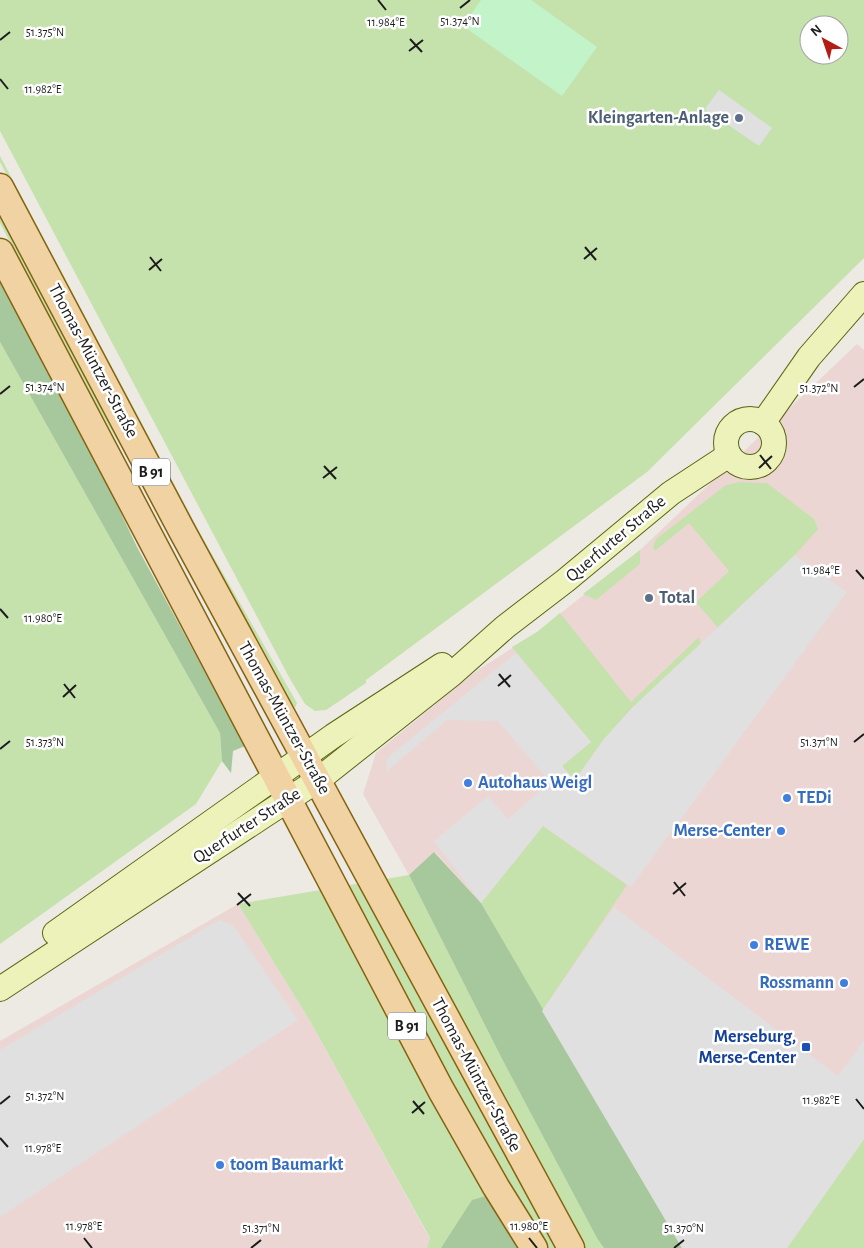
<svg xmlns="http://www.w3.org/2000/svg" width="864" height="1248" font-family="'Alegreya Sans',sans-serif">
  <rect width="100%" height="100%" fill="#eceae3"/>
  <!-- commercial -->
  <g fill="#ecd6d3">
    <polygon points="857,344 864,350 864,1139 787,1248 682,1248 481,903 435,852 409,875 363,794 376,753 475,672 537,632 638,552"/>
    <polygon points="238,904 310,1021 430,1239 427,1248 0,1248 0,1041"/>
  </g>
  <!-- grass -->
  <g fill="#c5e2ad" fill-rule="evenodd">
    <path d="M0,0H864V258L647,472L366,680V683L326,710L315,711L305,704L290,679L0,131ZM809,25H839V55H809Z"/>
    <polygon points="0,156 201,535 297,703 295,708 283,691 196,535 26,213 0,162"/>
    <polygon points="0,197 158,511 79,375 0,223"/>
    <polygon points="0,342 220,733 222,761 196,804 0,944"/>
    <polygon points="740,482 767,483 814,519 818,529 795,555 718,628 696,602 729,571 689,523 655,551 653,547 656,539 726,485"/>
    <polygon points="640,550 640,564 596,600 583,594"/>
    <polygon points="560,613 631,702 699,637 701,644 633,707 604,739 574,781 562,766 591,742 512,647 537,632"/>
    <polygon points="543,826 627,885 542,1011 481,903"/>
    <polygon points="409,875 501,1057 604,1248 520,1248 459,1223 441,1248 427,1248 430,1238 310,1021 238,904"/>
    <polygon points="864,1139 864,1248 787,1248"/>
  </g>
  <!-- forest -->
  <g fill="#a7c89c">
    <polygon points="0,276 53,371 137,547 245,746 233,751 231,773 222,761 220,733 0,342"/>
    <polygon points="434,852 481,903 682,1248 604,1248 597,1238 501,1057 409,875"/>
    <polygon points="486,1196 520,1248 441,1248 472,1200"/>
  </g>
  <!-- park -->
  <polygon fill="#c3f3c9" points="481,0 531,0 597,47 562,96 463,26"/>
  <!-- parking -->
  <g fill="#e0e0e0">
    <polygon points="719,90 772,128 759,146 705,109"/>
    <polygon points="795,555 847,592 631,887 543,826 481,903 434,841 488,796 508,819 540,791 544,775 498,721 447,720 386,772 388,757 516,653 591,742 562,766 575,780 604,739 633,707"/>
    <polygon points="614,907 838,1076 864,1040 864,1139 787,1248 682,1248 542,1011"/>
    <polygon points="219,920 233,925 298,1020 0,1217 0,1050"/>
  </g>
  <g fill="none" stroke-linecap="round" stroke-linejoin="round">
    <!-- secondary casing -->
    <g stroke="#596610" stroke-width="26">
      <g id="secondary">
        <circle cx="750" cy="443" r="24"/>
        <polyline points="763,423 809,357 864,294"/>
        <polyline points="55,933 333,736 442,665"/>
        <polyline points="0,989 318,780 452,674 505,627 565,581 671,493 729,455"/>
      </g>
    </g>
    <!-- primary casing -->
    <g stroke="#85630f" stroke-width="29">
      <g id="primary">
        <polyline points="0,187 181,529 571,1248"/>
        <polyline points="0,252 441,1090 496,1187 534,1248"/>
      </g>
    </g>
    <!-- secondary -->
    <use href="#secondary" stroke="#edf2bb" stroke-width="24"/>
    <!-- primary -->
    <use href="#primary" stroke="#f1d3a3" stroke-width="26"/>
  </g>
  <!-- ticks -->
  <path fill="none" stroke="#1c1c1c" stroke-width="2" d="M378,0L386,10M460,8L470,0M410,39L422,52M0,40L10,32M409,51L423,40M0,79L8,89M585,247L596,260M150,257L161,271M584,259L597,248M149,270L162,259M854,387L864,379M0,394L10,386M760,455L771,469M324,466L336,479M759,468L772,456M323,478L337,467M856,570L864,579M0,609L8,618M499,674L510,687M64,684L75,698M498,686L511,675M63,697L76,685M854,742L864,734M0,749L10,741M674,882L685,896M238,893L250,906M673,894L686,883M237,905L251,894M856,1099L864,1109M413,1101L424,1114M0,1104L10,1096M412,1113L425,1102M0,1138L8,1147M84,1238L92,1248M529,1238L537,1248M251,1248L261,1240M674,1248L684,1240"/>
  <!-- markers -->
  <g fill="#5c6f8a" stroke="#fff" stroke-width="2">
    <circle cx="739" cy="118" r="5"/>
    <circle cx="649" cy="598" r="5"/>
  </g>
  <g fill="#3f7fe0" stroke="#fff" stroke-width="2">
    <circle cx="468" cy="783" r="5"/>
    <circle cx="787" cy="798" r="5"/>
    <circle cx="781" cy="831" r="5"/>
    <circle cx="754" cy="945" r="5"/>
    <circle cx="844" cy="983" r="5"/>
    <circle cx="220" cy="1165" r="5"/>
  </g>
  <rect fill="#1a4fb4" stroke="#fff" stroke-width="2" x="801" y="1042" width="10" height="10" rx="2.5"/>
  <g text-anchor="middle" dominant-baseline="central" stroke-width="5" stroke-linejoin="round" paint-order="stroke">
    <!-- shield labels -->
    <g fill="#fff" stroke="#606060" stroke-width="1">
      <rect x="132" y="458.5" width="38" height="27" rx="4"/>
      <rect x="388" y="1012.5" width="38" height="27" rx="4"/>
    </g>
    <g font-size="16" font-weight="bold" fill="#1c1c1c">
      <text x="151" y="472">B 91</text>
      <text x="407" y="1026">B 91</text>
    </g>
    <!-- service labels -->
    <g font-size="18" font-weight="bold" fill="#4e5e75" stroke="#fff" text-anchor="end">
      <text x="729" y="118">Kleingarten-Anlage</text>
      <text x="659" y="598" text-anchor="start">Total</text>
    </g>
    <!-- street labels -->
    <g font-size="18" fill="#1c1c1c" stroke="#fff">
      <text transform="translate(93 361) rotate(62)">Thomas-Müntzer-Straße</text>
      <text transform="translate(616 539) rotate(-40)">Querfurter Straße</text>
      <text transform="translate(284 718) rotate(61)">Thomas-Müntzer-Straße</text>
      <text transform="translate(247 826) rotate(-33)">Querfurter Straße</text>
      <text transform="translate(476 1075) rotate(62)">Thomas-Müntzer-Straße</text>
    </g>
    <!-- shop labels -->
    <g font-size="18" font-weight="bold" fill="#366cbe" stroke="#fff" text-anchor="start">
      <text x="478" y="783">Autohaus Weigl</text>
      <text x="797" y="798">TEDi</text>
      <text x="771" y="831" text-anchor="end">Merse-Center</text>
      <text x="764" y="945">REWE</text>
      <text x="834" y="983" text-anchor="end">Rossmann</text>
      <text x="230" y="1165">toom Baumarkt</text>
    </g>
    <!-- transit labels -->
    <g font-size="18" font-weight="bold" fill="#164399" stroke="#fff" text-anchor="end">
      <text x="796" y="1037">Merseburg,<tspan x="796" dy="21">Merse-Center</tspan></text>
    </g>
  </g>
  <g font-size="12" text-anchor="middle" fill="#1c1c1c" stroke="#fff" stroke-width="5" stroke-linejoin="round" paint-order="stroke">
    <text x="460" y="25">51.374°N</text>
    <text x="386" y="26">11.984°E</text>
    <text x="45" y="36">51.375°N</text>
    <text x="43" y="93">11.982°E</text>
    <text x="45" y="391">51.374°N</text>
    <text x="819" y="392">51.372°N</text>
    <text x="821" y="574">11.984°E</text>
    <text x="43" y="622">11.980°E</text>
    <text x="45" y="746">51.373°N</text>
    <text x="819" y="746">51.371°N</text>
    <text x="45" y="1100">51.372°N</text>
    <text x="821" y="1104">11.982°E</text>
    <text x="43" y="1152">11.978°E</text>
    <text x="84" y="1230">11.978°E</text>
    <text x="529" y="1230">11.980°E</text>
    <text x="261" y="1232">51.371°N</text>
    <text x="684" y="1232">51.370°N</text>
  </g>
  <!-- north arrow -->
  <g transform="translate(824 40) rotate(320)"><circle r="24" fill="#ffffff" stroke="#a4a4a4"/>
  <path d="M0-4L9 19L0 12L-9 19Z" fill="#b41c15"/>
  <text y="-8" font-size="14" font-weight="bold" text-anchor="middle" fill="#1c1c1c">N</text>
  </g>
</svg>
